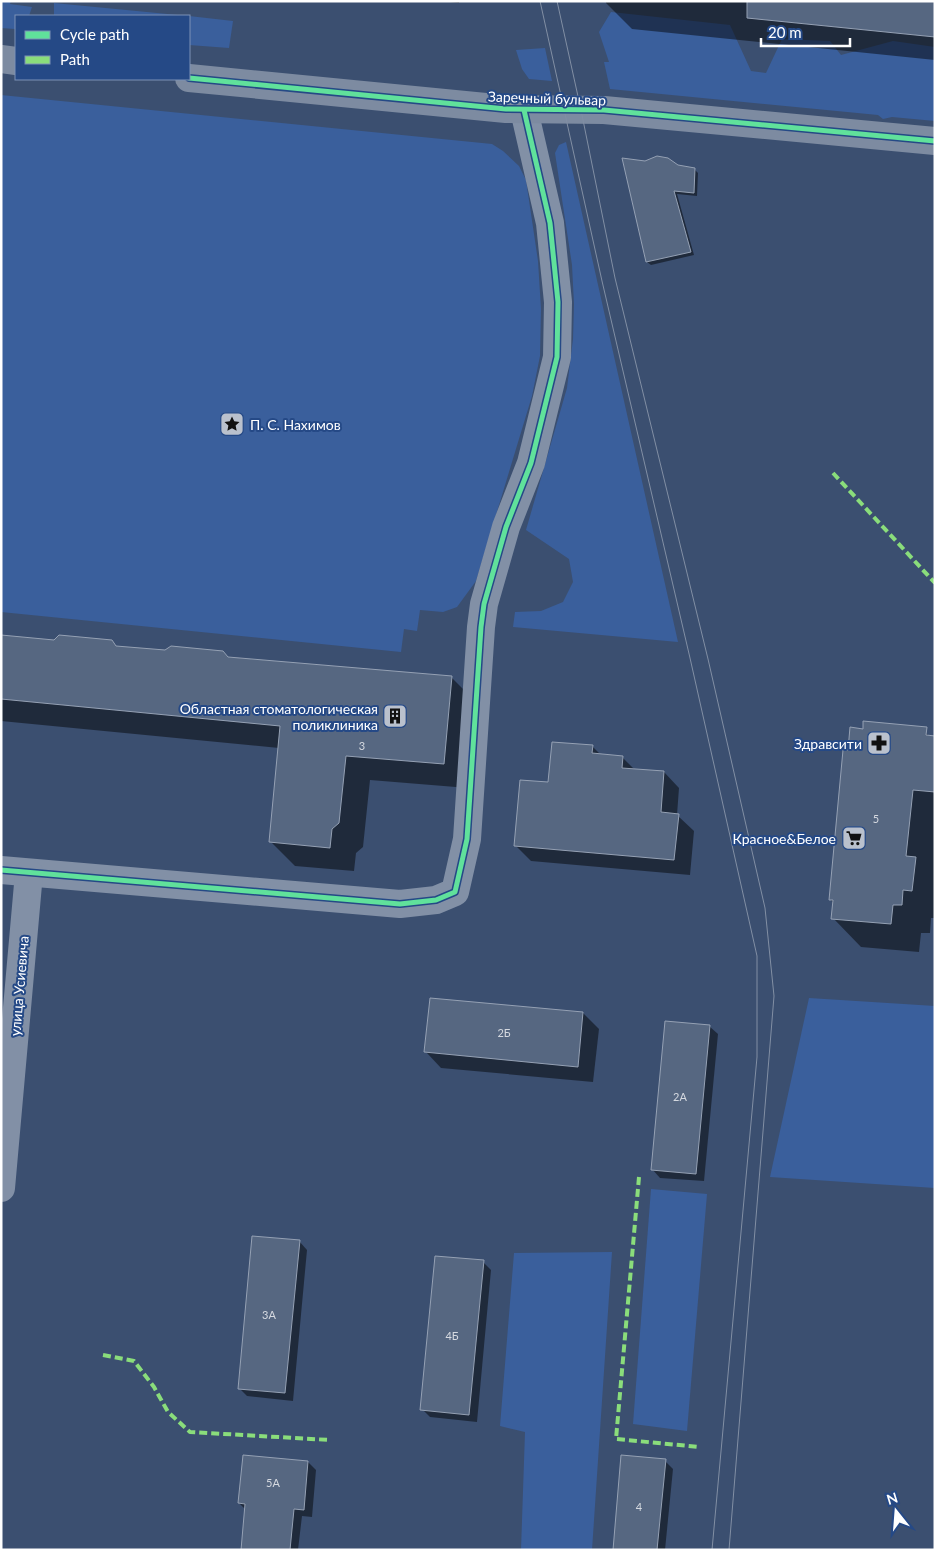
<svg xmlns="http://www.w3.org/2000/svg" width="936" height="1551" font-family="Lato,sans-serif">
  <rect width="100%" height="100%" fill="#3b4f70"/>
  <!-- green -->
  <g fill="#3a5f9c">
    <polygon points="1,1 11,1 10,4 32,7 29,16 16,16 16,28 15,29 1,28"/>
    <polygon points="54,3 188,16 54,16"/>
    <polygon points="611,12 730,25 751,71 766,73 782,39 830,41 841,55 893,41 935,47 935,121 892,117 883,119 878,115 610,89 604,62 609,62 599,32"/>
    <polygon points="189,16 233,21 229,48 189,45"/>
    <polygon points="545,48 552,81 529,79 522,69 516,50"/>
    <polygon points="1,95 492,144 503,151 519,166 526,180 538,261 541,309 540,356 532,396 476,581 457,607 443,612 420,610 417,631 404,629 401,652 1,612"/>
    <polygon points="566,142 678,642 513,627 515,612 541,611 563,602 573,582 569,559 526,530 567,388 573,339 574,304 572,265 555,153 559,145"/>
    <polygon points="809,998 935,1006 935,1188 770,1177"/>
    <polygon points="651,1189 707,1194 687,1431 633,1424"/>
    <polygon points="612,1252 592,1550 521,1550 525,1432 500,1426 514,1253"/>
  </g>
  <!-- shadow -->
  <g fill="#0007">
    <polygon points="441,1 459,1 459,3"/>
    <polygon points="606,1 935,1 935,60 632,29 606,3"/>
    <polygon points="678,167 694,169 698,173 697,196 677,194 694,255 651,265 647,262"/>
    <polygon points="1,636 452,678 476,702 468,788 370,780 363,847 356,853 354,871 295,866 270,841 279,748 1,721"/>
    <polygon points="920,727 935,742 935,918 931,918 930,933 921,933 919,952 861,947 833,918 834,904 830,899 849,752 864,730"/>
    <polygon points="592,746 601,755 622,757 635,770 664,772 679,788 677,815 694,831 690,875 531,861 515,845 549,783"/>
    <polygon points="583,1013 599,1029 593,1082 441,1068 426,1052"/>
    <polygon points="709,1026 718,1034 704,1181 660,1178 652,1169"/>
    <polygon points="299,1241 307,1250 293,1401 247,1396 239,1388"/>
    <polygon points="483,1262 491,1270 477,1422 430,1417 422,1409"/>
    <polygon points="665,1461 673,1469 665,1550 614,1550"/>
    <polygon points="308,1462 316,1470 312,1517 302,1516 298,1550 242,1550 246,1510 239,1503"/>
  </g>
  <!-- building -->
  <g fill="#566781" stroke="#95a1b4">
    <polygon points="747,1 935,1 935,37 747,18"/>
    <polygon points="657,156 668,158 678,165 695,168 694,193 674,191 691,252 646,262 622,158 645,161"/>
    <polygon points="1,635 54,640 59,635 112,640 116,646 165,650 171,646 223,651 228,657 452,676 444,764 346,756 339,823 332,829 330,848 269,842 280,726 1,699"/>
    <polygon points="863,721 927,727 926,735 935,736 935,792 913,790 906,856 916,857 912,891 903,890 902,905 893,905 891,924 831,919 833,900 829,900 843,750 848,750 850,727 863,729"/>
    <polygon points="552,742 593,745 592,753 623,756 622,768 664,771 661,812 679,814 674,860 514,846 520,780 548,782"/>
    <polygon points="430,998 583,1012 578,1067 424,1052"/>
    <polygon points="665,1021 710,1025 696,1174 651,1170"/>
    <polygon points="252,1236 300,1240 285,1393 238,1389"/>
    <polygon points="435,1256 484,1260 469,1415 420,1410"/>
    <polygon points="243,1455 308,1461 304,1510 294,1509 290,1550 241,1550 245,1504 238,1503"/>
    <polygon points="621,1455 666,1459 657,1550 613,1550"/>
  </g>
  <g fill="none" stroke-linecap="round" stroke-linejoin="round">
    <!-- street -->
    <g stroke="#8290a6" stroke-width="28">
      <polyline points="1,870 400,904 436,900 455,892 467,839 481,627 484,604 506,527 531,463 557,357 558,302 550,223 524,110"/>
      <polyline points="1,1188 29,873"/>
    </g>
    <!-- secondary -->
    <g stroke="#7d8ba1" stroke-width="28">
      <polyline points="1,59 16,61"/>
      <polyline points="189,78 506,109 604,110 935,141"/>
    </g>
    <!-- tram -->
    <g stroke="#828fa4" stroke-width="1">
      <polyline points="540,1 602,281 690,658 757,956 757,1057 712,1550"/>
      <polyline points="557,1 581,110 615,278 708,659 765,908 774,996 729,1550"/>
    </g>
    <!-- quiet -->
    <g stroke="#8add7b" stroke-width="4" stroke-dasharray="8 4" stroke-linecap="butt">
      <polyline points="833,473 935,583"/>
      <polyline points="639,1177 616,1439 700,1447"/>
      <polyline points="103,1355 134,1361 154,1387 168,1412 190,1432 330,1440"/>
    </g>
    <!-- cycleway casing -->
    <g stroke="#254986" stroke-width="8">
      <g id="cycleway">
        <polyline points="189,78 506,109 604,110 935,141"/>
        <polyline points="1,870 400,904 436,900 455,892 467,839 481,627 484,604 506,527 531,463 557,357 558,302 550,223 524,110"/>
      </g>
    </g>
    <!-- cycleway -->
    <use href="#cycleway" stroke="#60e19b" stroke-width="5"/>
  </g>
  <!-- icons -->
  <defs>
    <g id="sight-square" transform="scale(1.25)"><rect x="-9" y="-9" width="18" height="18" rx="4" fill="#bac1cd" stroke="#254986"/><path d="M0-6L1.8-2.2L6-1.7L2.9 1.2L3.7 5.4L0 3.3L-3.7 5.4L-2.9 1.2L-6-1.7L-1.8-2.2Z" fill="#111"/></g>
    <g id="building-square" transform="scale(1.25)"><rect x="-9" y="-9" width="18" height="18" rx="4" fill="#bac1cd" stroke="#254986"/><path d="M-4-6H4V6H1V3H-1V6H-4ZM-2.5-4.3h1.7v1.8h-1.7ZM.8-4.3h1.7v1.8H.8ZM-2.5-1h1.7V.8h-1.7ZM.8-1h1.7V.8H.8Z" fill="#111"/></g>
    <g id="pharmacy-square" transform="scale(1.25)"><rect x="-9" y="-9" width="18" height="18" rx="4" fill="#bac1cd" stroke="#254986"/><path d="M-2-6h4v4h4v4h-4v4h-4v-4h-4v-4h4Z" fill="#111"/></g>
    <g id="supermarket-square" transform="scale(1.25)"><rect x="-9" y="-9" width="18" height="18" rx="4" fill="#bac1cd" stroke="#254986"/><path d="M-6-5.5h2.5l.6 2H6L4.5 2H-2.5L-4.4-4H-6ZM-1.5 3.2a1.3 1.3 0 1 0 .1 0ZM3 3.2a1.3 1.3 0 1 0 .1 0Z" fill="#111"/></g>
  </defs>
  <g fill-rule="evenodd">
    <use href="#sight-square" x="232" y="424"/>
    <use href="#building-square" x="395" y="716"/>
    <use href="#pharmacy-square" x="879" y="743"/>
    <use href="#supermarket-square" x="854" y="838"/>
  </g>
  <g text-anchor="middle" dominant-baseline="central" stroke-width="4" stroke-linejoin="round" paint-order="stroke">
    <!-- number labels -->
    <g font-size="11" fill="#d5d9e0">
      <text x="362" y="745">3</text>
      <text x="876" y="818">5</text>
      <text x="504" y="1032">2Б</text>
      <text x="680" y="1096">2А</text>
      <text x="269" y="1314">3А</text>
      <text x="452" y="1335">4Б</text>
      <text x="273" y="1482">5А</text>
      <text x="639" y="1506">4</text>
    </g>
    <!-- street labels -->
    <g font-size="14" fill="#fff" stroke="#254986">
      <text transform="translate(547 98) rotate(2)">Заречный бульвар</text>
      <text transform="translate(19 986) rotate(-85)">улица Усиевича</text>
    </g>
    <!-- poi labels -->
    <g font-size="14" fill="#fff" stroke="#254986" text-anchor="end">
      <text x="250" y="424" text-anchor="start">П. С. Нахимов</text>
      <text x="378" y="708">Областная стоматологическая<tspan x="378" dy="16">поликлиника</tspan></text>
      <text x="862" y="743">Здравсити</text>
      <text x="836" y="838">Красное&amp;Белое</text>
    </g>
  </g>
  <!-- border -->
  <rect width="936" height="1551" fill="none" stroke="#ffffff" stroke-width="5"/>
  <!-- legend -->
  <rect x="15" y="15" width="175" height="65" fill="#254986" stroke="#7c92b6"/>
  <rect x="25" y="31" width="25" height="8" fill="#60e19b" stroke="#7c92b6"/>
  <text x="60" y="40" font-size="15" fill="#ffffff">Cycle path</text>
  <rect x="25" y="56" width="25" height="8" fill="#8add7b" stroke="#7c92b6"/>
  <text x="60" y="65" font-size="15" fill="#ffffff">Path</text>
  <!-- north arrow -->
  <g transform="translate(896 1511) rotate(343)" stroke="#254986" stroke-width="4" paint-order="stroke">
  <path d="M0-4L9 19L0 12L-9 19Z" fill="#ffffff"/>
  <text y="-8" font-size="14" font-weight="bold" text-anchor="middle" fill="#ffffff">N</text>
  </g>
  <!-- scale -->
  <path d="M761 38v8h89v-8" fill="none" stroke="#ffffff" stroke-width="2.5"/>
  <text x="768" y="38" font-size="15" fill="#ffffff" stroke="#254986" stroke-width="4" paint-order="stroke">20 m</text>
</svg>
